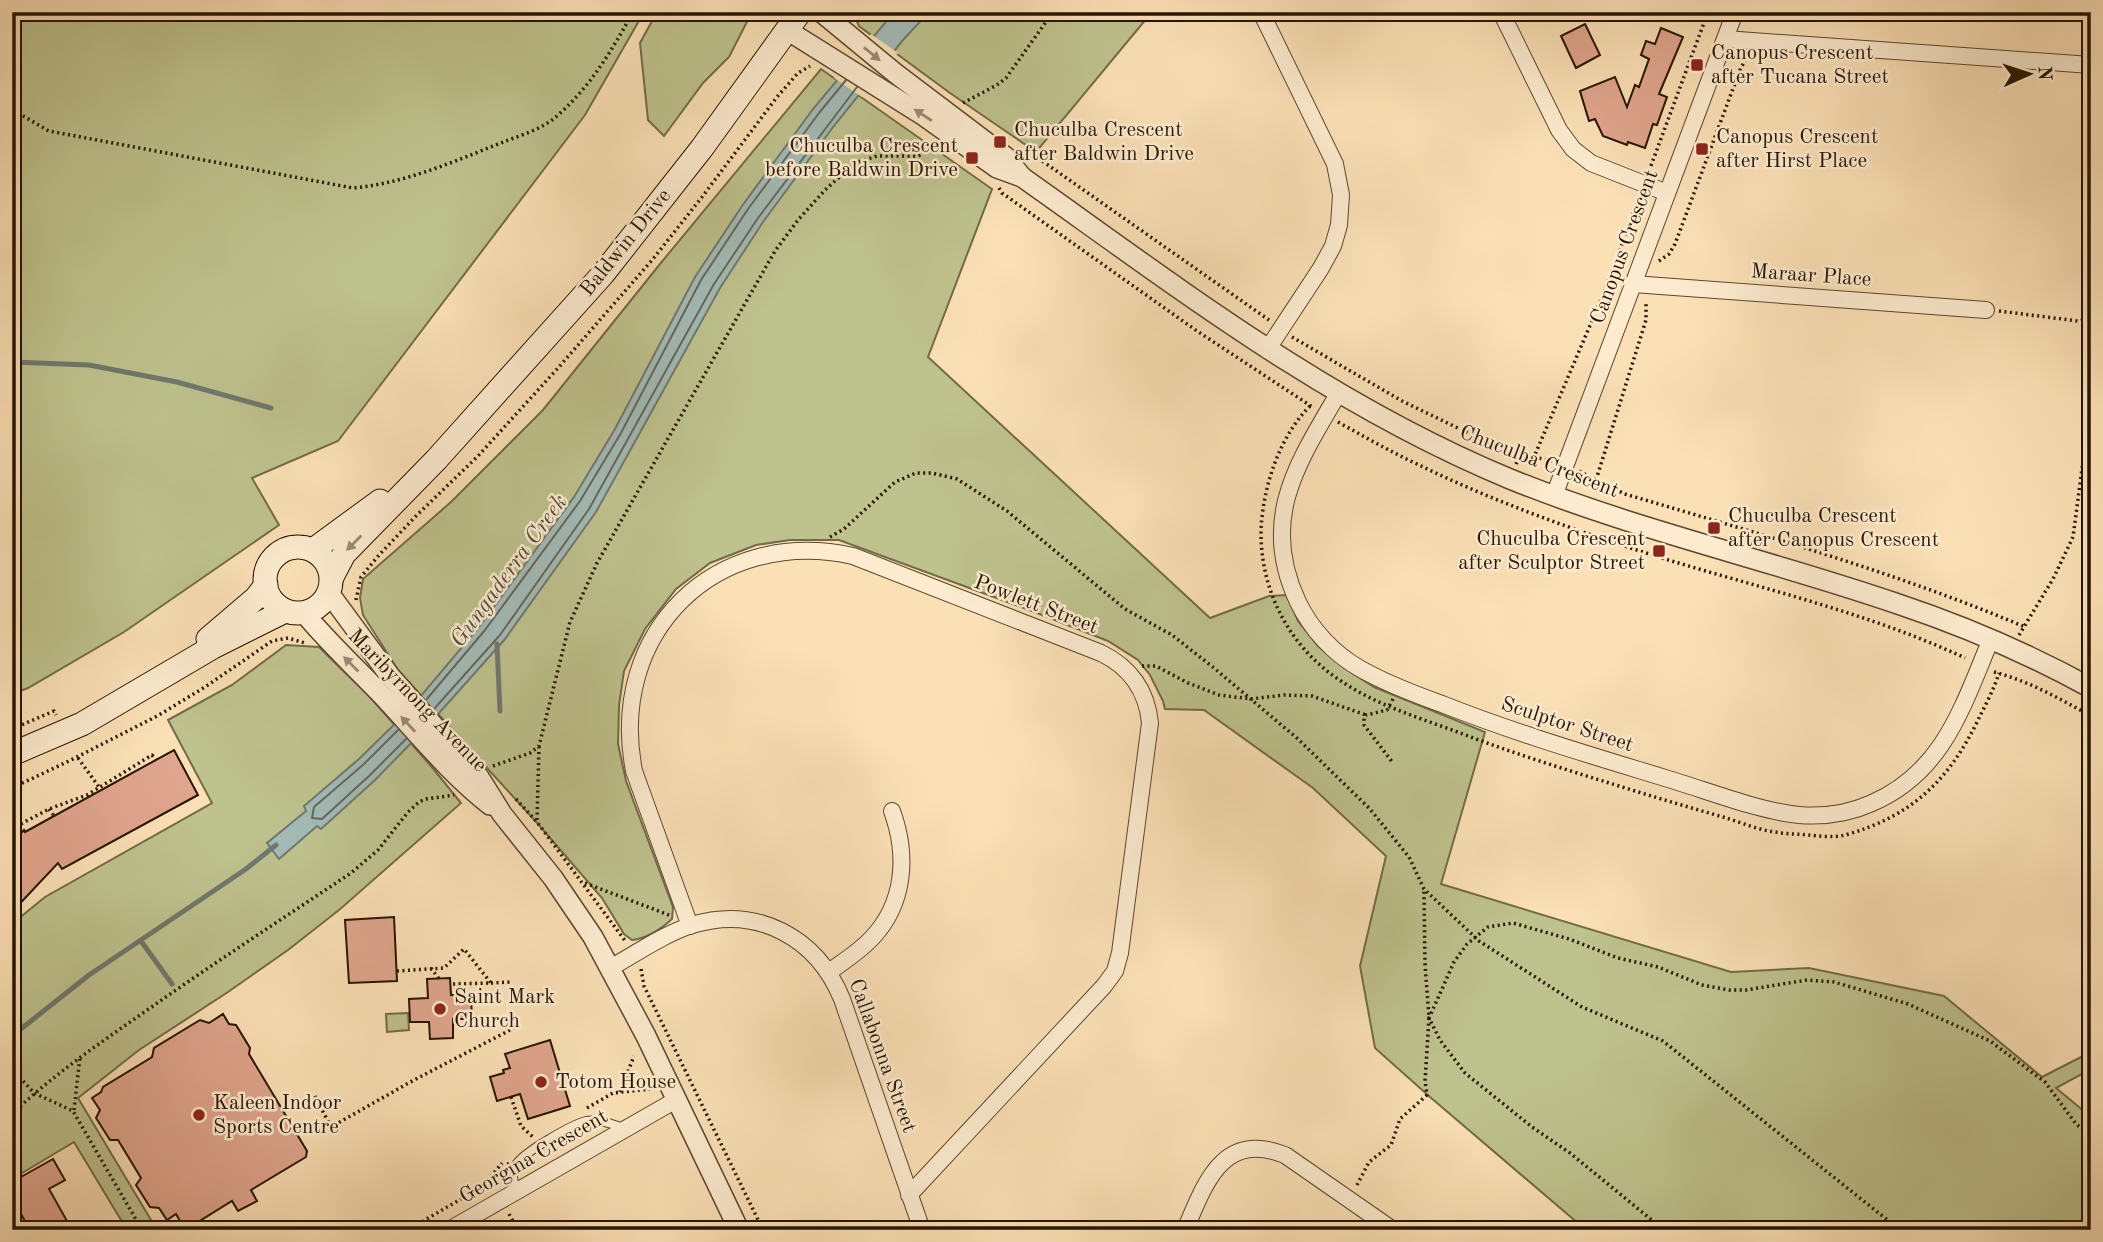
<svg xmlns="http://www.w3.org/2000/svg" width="2103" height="1242" font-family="'Old Standard TT',serif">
  <rect width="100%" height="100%" fill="#fbe0b5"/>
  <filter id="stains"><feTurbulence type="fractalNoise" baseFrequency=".00286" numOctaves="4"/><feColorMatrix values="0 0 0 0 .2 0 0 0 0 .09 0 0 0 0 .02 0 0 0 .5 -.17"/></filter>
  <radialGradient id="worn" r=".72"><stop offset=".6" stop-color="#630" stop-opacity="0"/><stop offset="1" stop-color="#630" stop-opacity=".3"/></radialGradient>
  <!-- green -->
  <g fill="#bec28d" stroke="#726b46" stroke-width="2">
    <polygon points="12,12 644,12 585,115 338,441 252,478 279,525 124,632 28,688 12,694"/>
    <polygon points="657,12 752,12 729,57 703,83 664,136 648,120 640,43"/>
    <polygon points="853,12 1152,12 1036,152 950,93 859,26"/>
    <path d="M821,69L992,189L928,357L1210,618L1269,596L1287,595L1298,621L1318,646L1343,667L1374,687L1485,732L1441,884L1731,972L1809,968L1944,996L2042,1077L2091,1052V1069L2056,1088L2091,1117V1230H1586L1430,1097L1375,1048L1360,966L1386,856L1313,788L1204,710L1165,709L1163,701L1150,675L1138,660L1108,641L1032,611L839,540H790L756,545L710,563L676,589L645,629L624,671L619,705L618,744L626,781L673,907L672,919C660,930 648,938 632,940L624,934L602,898L538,824L398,670L363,615L360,598L363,579L451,502L543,410L660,264Z"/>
    <polygon points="286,645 319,647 369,696 431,766 461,803 339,910 288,950 228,992 139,1050 78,1098 157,1230 127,1230 74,1142 12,1179 12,924 45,897 212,803 168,720 232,685"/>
    <polygon points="408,1013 409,1030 387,1032 386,1014"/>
  </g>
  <!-- water -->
  <polygon fill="#a2bbb7" stroke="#70786e" stroke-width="2" points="894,12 929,12 903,40 833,127 763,222 720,288 596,512 505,639 424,730 374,781 321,829 317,826 279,859 267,843 306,811 304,806 359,759 409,710 480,626 574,497 615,429 695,277 742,206 813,109"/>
  <!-- pier -->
  <polygon fill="#fbe0b5" points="871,34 898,53 862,97 834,78"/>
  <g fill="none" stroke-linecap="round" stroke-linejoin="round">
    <!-- shore -->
    <g stroke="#64685c" stroke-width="2">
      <polyline points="426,700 485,630 580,501 621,433 701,280 748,209 819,113 846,80"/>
      <polyline points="434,709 500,635 589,509 714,284 758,218 857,87"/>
      <polyline points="398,730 364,764 314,807 312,818 322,819 369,776 406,739"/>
    </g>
    <!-- stream -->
    <g stroke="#70786e" stroke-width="5">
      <polyline points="12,362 89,365 177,382 271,408"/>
      <polyline points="497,644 500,711"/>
      <polyline points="141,941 172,984"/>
      <polyline points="12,1036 89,975 246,869 276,845"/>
    </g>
  </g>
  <!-- building -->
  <g fill="#e0a58d" stroke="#261400" stroke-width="2">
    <polygon points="1585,24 1600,55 1576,68 1561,36"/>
    <polygon points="1661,28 1683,37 1659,94 1667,97 1657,125 1653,124 1645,148 1628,142 1627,145 1603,136 1595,119 1589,121 1580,91 1615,77 1627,107 1635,85 1639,87 1649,59 1641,55 1646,41 1655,44"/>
    <polygon points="174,750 198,795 62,869 58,863 12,912 12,842 24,830 25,832"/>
    <polygon points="394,917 397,981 349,983 345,920"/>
    <polygon points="450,978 451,995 471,995 472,1019 453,1019 453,1038 430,1039 429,1022 410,1022 409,999 428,998 427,979"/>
    <polygon points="223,1014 229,1024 236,1025 250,1048 249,1054 307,1151 306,1157 251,1190 257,1201 238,1211 232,1201 185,1230 176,1214 167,1220 159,1208 150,1207 136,1185 141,1178 118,1140 110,1140 96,1118 100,1110 92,1098 101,1092 103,1087 152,1057 154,1048 200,1020 209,1023"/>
    <polygon points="550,1040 570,1106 528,1119 520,1094 497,1101 490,1077 504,1073 503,1070 510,1068 505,1054"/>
    <polygon points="53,1159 65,1180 49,1189 72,1230 30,1230 17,1207 12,1210 12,1182"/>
  </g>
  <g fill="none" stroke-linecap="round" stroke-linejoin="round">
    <!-- service casing -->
    <g stroke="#5b472d" stroke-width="10">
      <path id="service" d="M517,1191C513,1182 511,1174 516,1165C522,1153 573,1124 586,1121C599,1119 612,1124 624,1128"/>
    </g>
    <!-- minor casing -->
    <g stroke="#5b472d" stroke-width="18">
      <g id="minor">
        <polyline points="1261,12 1335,164 1341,195 1339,225 1333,246 1321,268 1267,350"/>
        <polyline points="1501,12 1559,130 1573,149 1591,163 1667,193"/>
        <polyline points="1725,39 2091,65"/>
        <polyline points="1633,284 1986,310"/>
        <path d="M1338,394C1297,464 1259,520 1298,602C1311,629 1333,653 1359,668C1385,683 1414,694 1442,704C1515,733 1590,755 1665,778C1706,790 1758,811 1799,815C1824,817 1850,813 1872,803C1944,772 1963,705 1991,639"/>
        <polyline points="1554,496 1735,12"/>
        <path d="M690,926L634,771C607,632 716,526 853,556L1101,653C1130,667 1147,691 1150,723L1120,953L1115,971L1104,986L909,1195"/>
        <path d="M610,968C637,953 664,934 692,925C758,905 817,938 842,999L922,1230"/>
        <path d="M829,972C844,961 859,952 872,938C905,903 908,855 892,811"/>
        <polyline points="449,1230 676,1100"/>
        <path d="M1185,1230C1205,1184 1222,1130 1285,1155L1393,1230"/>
      </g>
    </g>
    <!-- tertiary casing -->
    <g stroke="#5b472d" stroke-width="22">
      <g id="tertiary">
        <polyline points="821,12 895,73 1006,157 1022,177"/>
        <path d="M787,30L924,116L997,168L1022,177C1180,289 1329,404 1510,479C1636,530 1770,560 1898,604C1964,626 2029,654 2091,688"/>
        <polyline points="329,593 390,676 479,777 502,814 553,878 593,937 646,1036 739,1230"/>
        <path d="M304,613C327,641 353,665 378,691C415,730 448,772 490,805"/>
      </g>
    </g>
    <!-- secondary casing -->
    <g stroke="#261400" stroke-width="25">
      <g id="secondary">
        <circle cx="298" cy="580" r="33"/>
        <polyline points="313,550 380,501"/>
        <polyline points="332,577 344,554 436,460 603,274 702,148 800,12"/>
        <polyline points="208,639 256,598 266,585"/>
        <polyline points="12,754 82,724 213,647 285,611"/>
      </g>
    </g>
    <!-- path -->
    <g stroke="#261400" stroke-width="3.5" stroke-dasharray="2 3.5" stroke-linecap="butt">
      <polyline points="963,103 997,85 1006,78 1053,12"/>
      <path d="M12,104L18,113L49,131L353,188C406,183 452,162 501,143C520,135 542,130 558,115C591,86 612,50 633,12"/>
      <polyline points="1027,156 1038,158 1269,320"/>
      <polyline points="1649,171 1708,12"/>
      <polyline points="999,188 1002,193 1197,331 1314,408"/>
      <polyline points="1659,261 1669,254 1675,244 1740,70 1748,55"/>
      <polyline points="1999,311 2078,321 2091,318"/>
      <polyline points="1292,337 1402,401 1462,430 1520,455"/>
      <path d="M1310,406C1279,437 1263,487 1261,530C1260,591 1290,648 1341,681C1375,704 1416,717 1455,731C1509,752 1564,769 1619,786C1654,797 1688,807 1723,817C1740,822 1758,830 1775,832C1786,834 1797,834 1808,835C1819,836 1834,838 1845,835C1913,816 1950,779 1979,718C1986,704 1994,689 1999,673"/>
      <path d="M1338,422C1365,437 1391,452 1419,465C1497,503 1579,532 1662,558C1763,589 1869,613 1965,658"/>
      <polyline points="1534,457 1552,461"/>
      <polyline points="1516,464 1520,455 1534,457 1603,295 1639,198"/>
      <polyline points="1579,471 1600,482 1596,492"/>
      <polyline points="1596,480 1642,333 1646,320 1646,301"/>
      <path d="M1600,482L1625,494C1760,534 1895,572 2025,627"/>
      <polyline points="830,537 844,529 895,482 916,473 932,473 957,479 1007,511 1125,609 1172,635 1214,668 1298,739 1369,808 1409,857 1424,889 1479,941 1582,1007 1663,1041 1900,1230"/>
      <polyline points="356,600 361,577 379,555 417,515 478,456 558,368 653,259 702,197 777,97 798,73 810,66"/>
      <polyline points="2019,635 2053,579 2073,537 2091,401"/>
      <polyline points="1142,666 1156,666 1188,683 1219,695 1251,699 1284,695 1312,696 1366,715"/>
      <path d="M1994,672C2029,681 2060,699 2091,716"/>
      <polyline points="1393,699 1387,710 1366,715 1364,718 1364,725 1393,763"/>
      <polyline points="12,729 54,711 56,715"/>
      <polyline points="78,758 99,787"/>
      <polyline points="493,766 530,753 539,746 570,622 597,563 775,251 798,220 825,190 855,163 877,156 918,156 928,150 934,143"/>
      <polyline points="12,788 69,761 159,715 205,687 272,641 288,638 305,643"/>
      <polyline points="516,799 537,822 626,942"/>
      <polyline points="49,809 54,816"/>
      <polyline points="537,820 539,747"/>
      <polyline points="12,824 15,827 49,809 87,795 152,755 156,760"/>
      <polyline points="12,830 15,827 21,833"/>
      <polyline points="585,883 669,915"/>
      <polyline points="431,968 439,979"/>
      <polyline points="641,969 644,986 763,1230"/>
      <polyline points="397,971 444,968 464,949 491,983 453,984"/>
      <polyline points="491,983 511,982"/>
      <polyline points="12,1069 34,1093 73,1111 142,1230"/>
      <polyline points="620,1092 634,1056"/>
      <polyline points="315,1096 331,1127 414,1080 514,1028"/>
      <polyline points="511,1097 521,1126 533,1137"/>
      <polyline points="587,1108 613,1093 650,1089"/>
      <polyline points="74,1110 80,1057"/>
      <path d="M12,1114C52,1076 97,1045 143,1013C211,965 282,919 351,873L378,850L408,812L419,802L426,799L454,795"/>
      <polyline points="1357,1185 1369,1162 1391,1145 1400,1119 1427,1095 1425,1081 1429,1018 1425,964 1424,891"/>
      <polyline points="509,1214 518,1230"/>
      <polyline points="408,1230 478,1189 489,1179 502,1163"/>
      <polyline points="488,1230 502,1222 516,1226"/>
      <polyline points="1664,1230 1570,1153 1532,1127 1465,1073 1440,1040 1429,1018 1454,962 1467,944 1488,927 1513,923 1569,939 1618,958 1658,967 1702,985 1729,990 1746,990 1807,980 1834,982 1908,1004 1990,1041 2045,1082 2076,1124 2091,1136"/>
    </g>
    <!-- service -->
    <use href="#service" stroke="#fcebcf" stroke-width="8"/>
    <!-- minor -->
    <use href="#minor" stroke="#fcebcf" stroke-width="16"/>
    <!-- tertiary -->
    <use href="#tertiary" stroke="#fcebcf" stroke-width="19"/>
    <!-- secondary -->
    <use href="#secondary" stroke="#fcebcf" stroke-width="23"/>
  </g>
  <!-- one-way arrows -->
  <defs><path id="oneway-solid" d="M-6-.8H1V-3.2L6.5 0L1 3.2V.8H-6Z" transform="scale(1.75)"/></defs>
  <g fill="#9c8a72">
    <use href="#oneway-solid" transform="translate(872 54) rotate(39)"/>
    <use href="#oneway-solid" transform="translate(923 115) rotate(-147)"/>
    <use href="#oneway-solid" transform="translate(354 543) rotate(135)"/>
    <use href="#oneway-solid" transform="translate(351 664) rotate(-135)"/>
    <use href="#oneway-solid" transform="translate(408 724) rotate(-133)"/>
  </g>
  <!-- markers -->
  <g fill="#8f2418" stroke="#fcebcf" stroke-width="2.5">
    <rect x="1690" y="58" width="14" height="14" rx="3.5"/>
    <rect x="993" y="135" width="14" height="14" rx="3.5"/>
    <rect x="1695" y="142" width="14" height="14" rx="3.5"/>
    <rect x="965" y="151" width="14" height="14" rx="3.5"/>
    <rect x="1707" y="521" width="14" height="14" rx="3.5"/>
    <rect x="1652" y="544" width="14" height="14" rx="3.5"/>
    <circle cx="440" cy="1009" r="7"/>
    <circle cx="541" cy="1082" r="7"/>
    <circle cx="199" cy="1115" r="7"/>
  </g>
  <g text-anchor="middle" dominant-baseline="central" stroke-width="5" stroke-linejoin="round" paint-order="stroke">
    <!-- poi labels -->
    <g font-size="21" fill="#261400" stroke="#fcebcf" text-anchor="start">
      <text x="1711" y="53">Canopus Crescent<tspan x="1711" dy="24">after Tucana Street</tspan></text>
      <text x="1014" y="130">Chuculba Crescent<tspan x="1014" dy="24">after Baldwin Drive</tspan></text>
      <text x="1716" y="137">Canopus Crescent<tspan x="1716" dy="24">after Hirst Place</tspan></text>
      <text x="958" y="146" text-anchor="end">Chuculba Crescent<tspan x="958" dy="24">before Baldwin Drive</tspan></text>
      <text x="1728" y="516">Chuculba Crescent<tspan x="1728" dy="24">after Canopus Crescent</tspan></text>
      <text x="1645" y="539" text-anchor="end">Chuculba Crescent<tspan x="1645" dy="24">after Sculptor Street</tspan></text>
      <text x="454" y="997">Saint Mark<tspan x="454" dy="24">Church</tspan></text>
      <text x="555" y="1082">Totom House</text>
      <text x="213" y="1103">Kaleen Indoor<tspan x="213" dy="24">Sports Centre</tspan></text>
    </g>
    <!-- street labels -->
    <g font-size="21" fill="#261400" stroke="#fcebcf">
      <text transform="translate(626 243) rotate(-51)">Baldwin Drive</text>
      <text transform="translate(1625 247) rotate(-70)">Canopus Crescent</text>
      <text transform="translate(1811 276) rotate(4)">Maraar Place</text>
      <text transform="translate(1539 462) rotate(21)">Chuculba Crescent</text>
      <text transform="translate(1036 605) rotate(21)">Powlett Street</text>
      <text transform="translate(417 701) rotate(46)">Maribyrnong Avenue</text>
      <text transform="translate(1567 725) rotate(18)">Sculptor Street</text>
      <text transform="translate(882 1056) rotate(70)">Callabonna Street</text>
      <text transform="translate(534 1157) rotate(-30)">Georgina Crescent</text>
    </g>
    <!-- water labels -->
    <g font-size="23" font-style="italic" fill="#514e40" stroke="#fcebcf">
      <text transform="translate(509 571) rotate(-54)">Gungaderra Creek</text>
    </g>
  </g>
  <!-- margin -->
  <rect width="2103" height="1242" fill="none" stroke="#fbe0b5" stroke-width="42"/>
  <rect x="14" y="14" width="2075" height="1214" fill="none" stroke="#261400" stroke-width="3.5"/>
  <rect x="21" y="21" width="2061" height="1200" fill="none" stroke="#261400" stroke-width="2"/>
  <!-- north arrow -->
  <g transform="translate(2029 74) rotate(87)" stroke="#fcebcf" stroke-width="5" paint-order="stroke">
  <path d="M0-5L12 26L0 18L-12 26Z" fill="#261400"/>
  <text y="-10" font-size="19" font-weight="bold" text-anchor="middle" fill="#261400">N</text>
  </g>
  <rect width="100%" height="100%" filter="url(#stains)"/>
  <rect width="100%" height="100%" fill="url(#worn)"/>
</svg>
